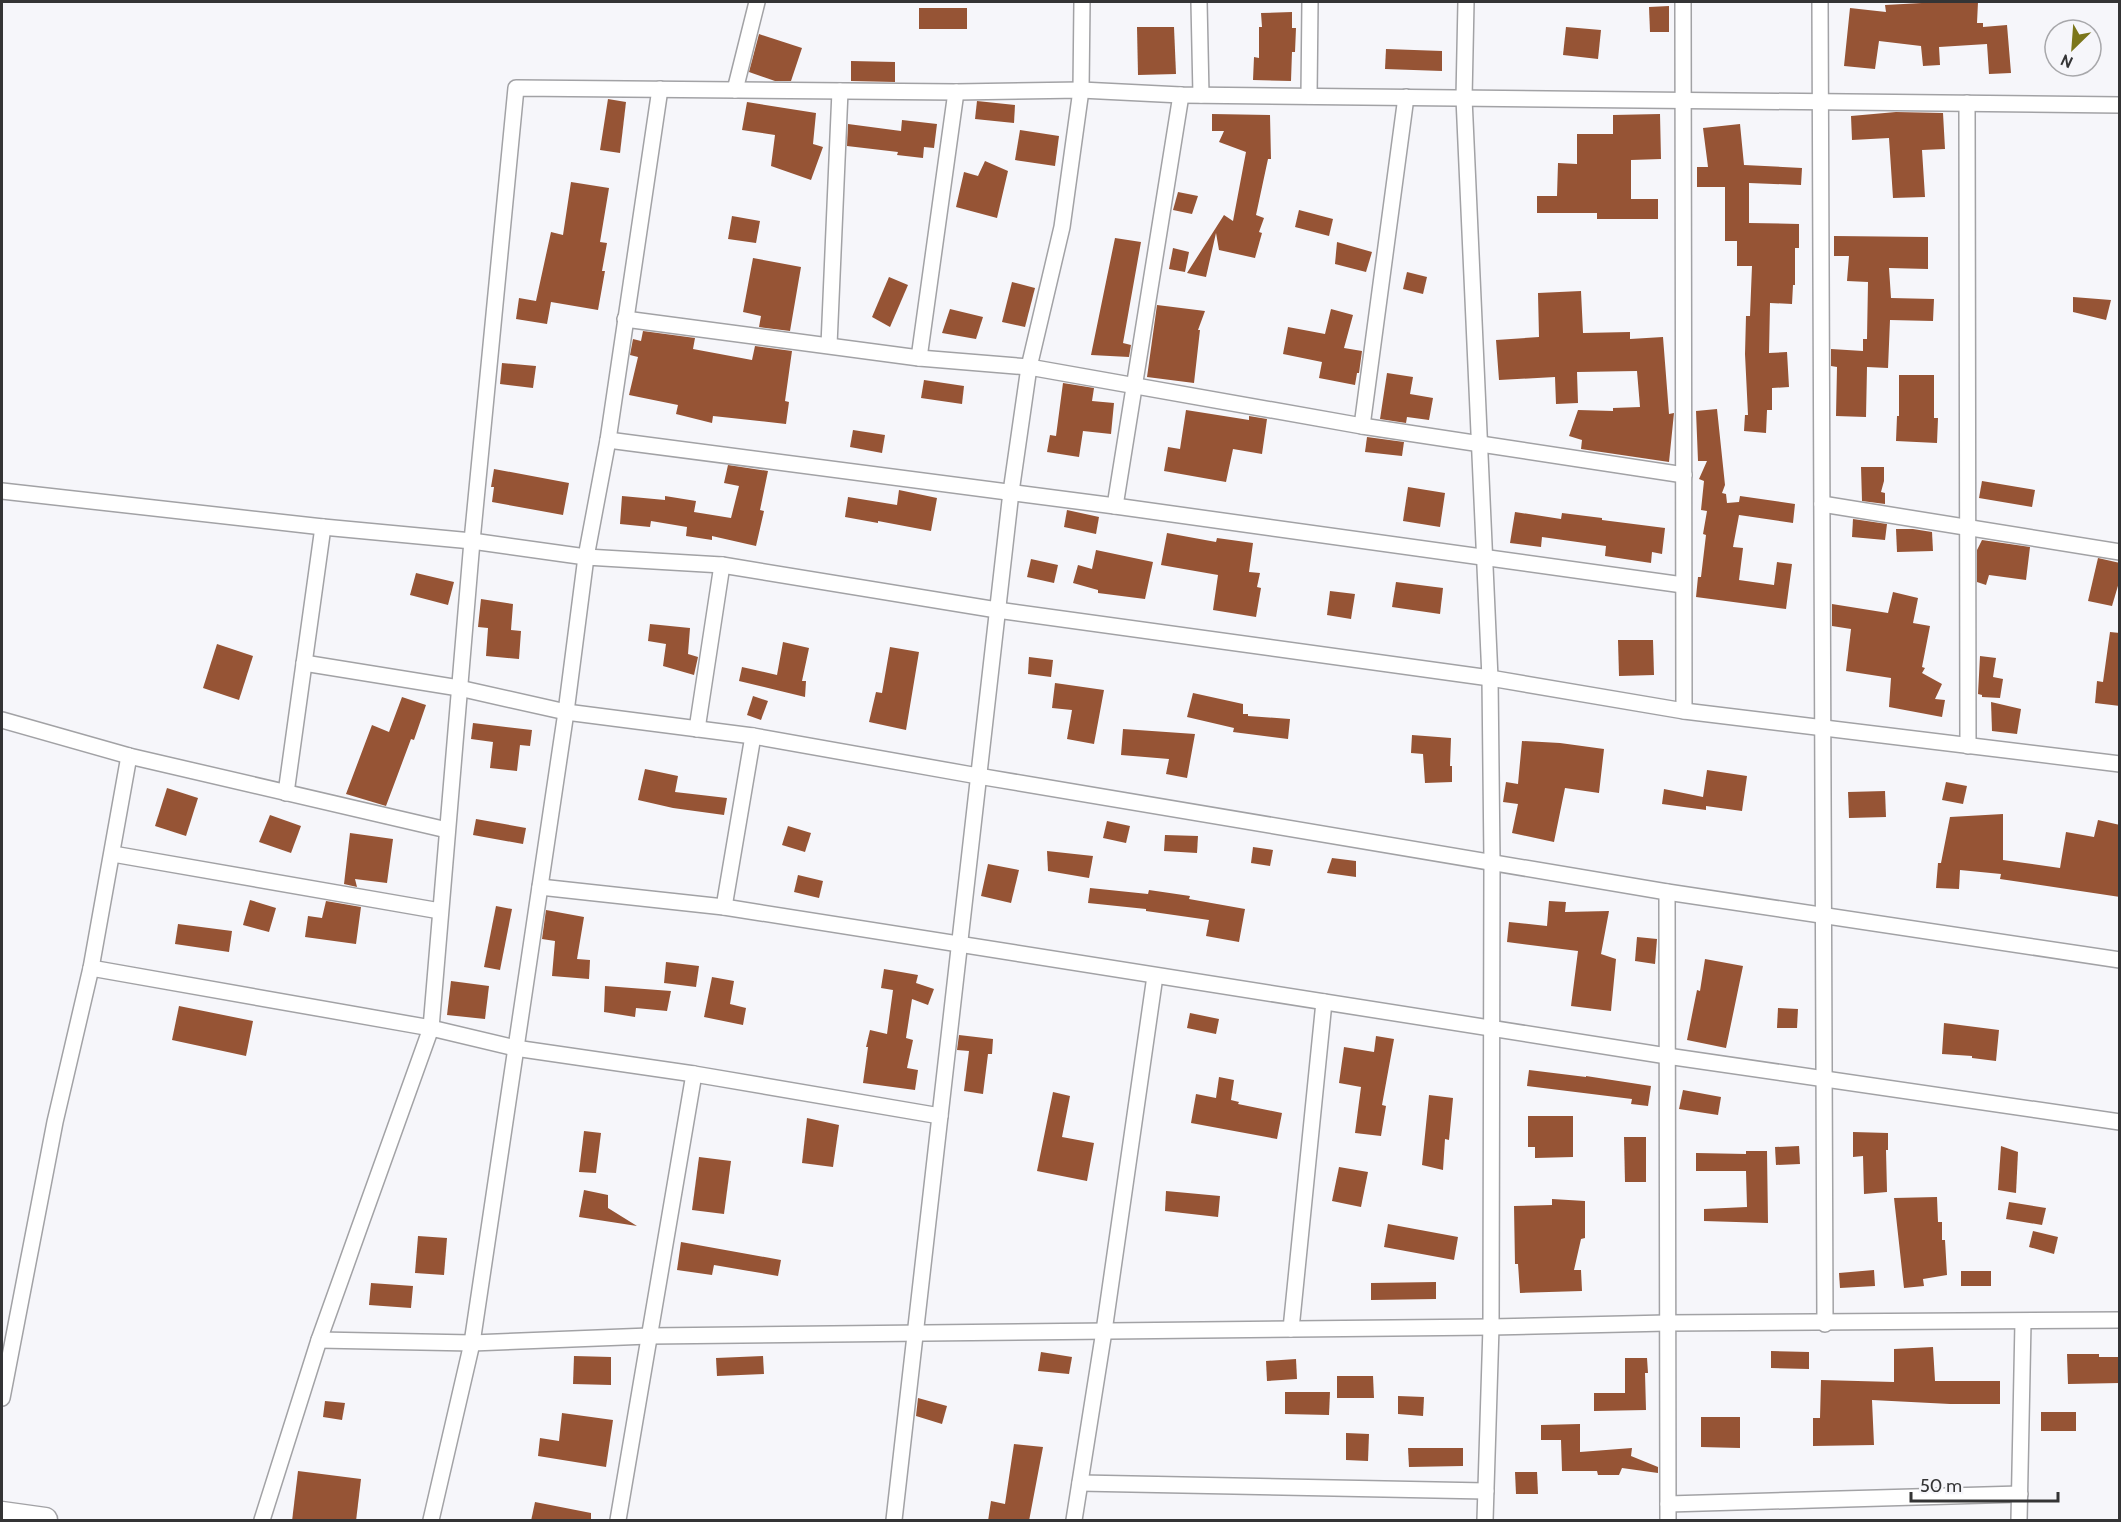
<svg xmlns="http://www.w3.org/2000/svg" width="2121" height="1522" font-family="Cabin,sans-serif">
  <rect width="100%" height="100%" fill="#f6f6fa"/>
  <!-- building -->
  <g fill="#965435">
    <polygon points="1940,2 1978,2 1977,23 1983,23 1983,27 2007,25 2011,73 1989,74 1987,44 1939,47 1940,65 1923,66 1921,46 1879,41 1875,69 1844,66 1850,8 1886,12 1885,5"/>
    <polygon points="1669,6 1669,32 1650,32 1649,7"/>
    <rect x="919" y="8" width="48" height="21"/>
    <polygon points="1292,12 1292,28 1296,28 1295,52 1292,52 1291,81 1253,80 1254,57 1259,58 1259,27 1262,27 1261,13"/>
    <polygon points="1137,27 1174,27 1176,74 1138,75"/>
    <polygon points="1566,27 1601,30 1598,59 1563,55"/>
    <polygon points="759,34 802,48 791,81 775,81 749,72"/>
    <polygon points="1386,49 1442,51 1442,71 1385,69"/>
    <polygon points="851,61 895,62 895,82 851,81"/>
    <polygon points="608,99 626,102 620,153 600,150"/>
    <polygon points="977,101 1015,105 1014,123 975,119"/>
    <polygon points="747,102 816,113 813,144 823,147 811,180 771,166 775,135 742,130"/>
    <polygon points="1896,112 1943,113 1945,149 1922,150 1925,197 1893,198 1889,138 1852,140 1851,116"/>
    <polygon points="1212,114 1270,115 1271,159 1268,159 1256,215 1264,218 1259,232 1262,233 1255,258 1219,250 1216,233 1206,277 1187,273 1224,215 1233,221 1246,152 1219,142 1224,131 1212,131"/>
    <polygon points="1660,114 1661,159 1631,160 1631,199 1658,199 1658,219 1597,219 1597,213 1537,213 1537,196 1557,196 1558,163 1577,164 1577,134 1613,134 1613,115"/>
    <polygon points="902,120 937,124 934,148 924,147 923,158 897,155 898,152 847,146 848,124 901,131"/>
    <polygon points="1740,124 1744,165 1802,168 1801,185 1749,183 1749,223 1799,224 1799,248 1795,248 1795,285 1793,285 1792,304 1770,303 1769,353 1787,352 1789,387 1772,388 1772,410 1767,410 1766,433 1744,431 1745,415 1748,415 1745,354 1746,316 1750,316 1752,266 1737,266 1737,241 1725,241 1725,187 1697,187 1697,167 1708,167 1703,128"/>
    <polygon points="1020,130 1059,136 1055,166 1015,160"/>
    <polygon points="985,161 1008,171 997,218 956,207 964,172 978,176"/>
    <polygon points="571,182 609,188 600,242 607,243 602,271 605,271 598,310 551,302 547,324 516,319 519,298 536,301 551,232 563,235"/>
    <polygon points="1178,192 1198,196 1192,214 1173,210"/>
    <polygon points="1299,210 1333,219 1329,236 1295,227"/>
    <polygon points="732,216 760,221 756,243 728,239"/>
    <polygon points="1834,236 1928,237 1928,269 1889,268 1891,298 1934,299 1933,321 1890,320 1888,368 1867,367 1866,417 1836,416 1837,367 1831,366 1831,349 1863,351 1863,339 1867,339 1868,282 1847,281 1849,256 1834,256"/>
    <polygon points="1115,238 1141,242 1123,343 1131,345 1129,357 1091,355"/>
    <polygon points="1337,242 1372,252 1366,272 1335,264"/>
    <polygon points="1173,248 1189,252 1185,272 1169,269"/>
    <polygon points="753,258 801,267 790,331 759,327 761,316 743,312"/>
    <polygon points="1407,272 1427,277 1423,294 1403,289"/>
    <polygon points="889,277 908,285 890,327 872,317"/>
    <polygon points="1012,282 1035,288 1025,327 1002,322"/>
    <polygon points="1581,291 1583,333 1630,332 1630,339 1663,337 1669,414 1674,413 1669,462 1581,449 1582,440 1569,436 1578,410 1613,411 1613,408 1640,407 1637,371 1577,372 1578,403 1556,404 1555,377 1499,380 1496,340 1539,337 1538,293"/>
    <polygon points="2073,297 2111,300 2106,320 2073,312"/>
    <polygon points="1157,305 1205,311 1198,330 1200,330 1194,383 1147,377"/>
    <polygon points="950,309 983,317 976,339 942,333"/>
    <polygon points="1331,309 1353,315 1344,348 1362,351 1359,373 1357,373 1355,385 1319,378 1322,362 1283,354 1288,327 1325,334"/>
    <polygon points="643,331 695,338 693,349 752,360 755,346 792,351 785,401 789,402 786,424 713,416 712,423 676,414 678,405 629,395 638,357 630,355 633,339 641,341"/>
    <polygon points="502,363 536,366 533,388 500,384"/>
    <polygon points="1387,373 1413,377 1410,394 1433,398 1429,420 1407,417 1406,423 1380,419"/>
    <polygon points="1899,375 1934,375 1934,418 1938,418 1937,443 1896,441 1897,416 1899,416"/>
    <polygon points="924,380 964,386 962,404 921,398"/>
    <polygon points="1063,383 1094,388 1092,401 1114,403 1111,434 1083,431 1079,457 1047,452 1050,435 1056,436"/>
    <polygon points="1717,409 1725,485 1722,493 1726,494 1727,503 1739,502 1740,496 1795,504 1793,523 1739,515 1733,547 1743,548 1739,580 1774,585 1777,562 1792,564 1786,609 1696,597 1698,577 1701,577 1706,535 1703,534 1707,511 1701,510 1704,481 1699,479 1707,461 1698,461 1696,411"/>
    <polygon points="1186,410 1249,420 1249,416 1267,419 1262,454 1233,449 1226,482 1164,471 1168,447 1180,449"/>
    <polygon points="853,430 885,435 882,453 850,447"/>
    <polygon points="1367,437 1404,442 1402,456 1365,452"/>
    <polygon points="728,465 768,471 760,510 764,511 756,546 712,536 712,540 686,536 687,527 651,521 650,527 620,524 622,496 665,500 665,496 696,501 694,512 731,518 739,486 724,483"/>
    <polygon points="1861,467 1884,467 1884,481 1881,492 1885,493 1885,504 1862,501"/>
    <polygon points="494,469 569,483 563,515 492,502 494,487 491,487"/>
    <polygon points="1982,481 2035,490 2032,507 1979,498"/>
    <polygon points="1408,487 1445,493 1440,527 1403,521"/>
    <polygon points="899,490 937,498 931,531 878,521 878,523 845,517 848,497 897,505"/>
    <polygon points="1067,510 1099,517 1096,534 1064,527"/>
    <polygon points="1515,512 1561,519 1562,513 1602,518 1602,520 1665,528 1662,554 1652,552 1651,563 1605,556 1606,546 1542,537 1541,547 1510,543"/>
    <polygon points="1853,519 1887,524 1885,540 1852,537"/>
    <polygon points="1896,529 1913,529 1932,532 1933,551 1897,552"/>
    <polygon points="1167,533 1216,542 1217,538 1253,543 1249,572 1260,573 1257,587 1261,588 1256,617 1213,610 1218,575 1161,565"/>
    <polygon points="1982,540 2030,547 2026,580 1989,575 1986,585 1977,582 1977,550"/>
    <polygon points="1096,550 1153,562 1145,599 1098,593 1098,590 1073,583 1078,565 1092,569"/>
    <polygon points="2098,558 2120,563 2120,579 2112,606 2088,601"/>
    <polygon points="1031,559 1058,565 1054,583 1027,577"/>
    <polygon points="416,573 454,582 448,605 410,595"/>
    <polygon points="1396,582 1443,588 1440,614 1392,607"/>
    <polygon points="1330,591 1355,594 1351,619 1327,615"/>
    <polygon points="1893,592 1918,598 1913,623 1930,626 1922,667 1925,668 1922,673 1942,684 1935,699 1945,700 1942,717 1889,707 1891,678 1846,671 1851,629 1832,626 1832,604 1888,613"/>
    <polygon points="481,599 513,604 511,630 521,631 519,659 486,656 488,628 478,627"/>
    <polygon points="650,624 690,628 688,654 698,657 694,675 663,666 666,644 648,641"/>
    <polygon points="2110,632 2120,633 2120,706 2095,703 2097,681 2103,682"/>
    <polygon points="1618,640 1653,640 1654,675 1619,676"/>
    <polygon points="783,642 809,648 802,681 806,681 805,697 739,681 742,667 777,675"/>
    <polygon points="217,644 253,656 239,700 203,688"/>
    <polygon points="890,647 919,652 906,730 869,722 876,692 882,693"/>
    <polygon points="1980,656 1996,658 1993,677 2003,679 2000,698 1982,697 1982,695 1978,694"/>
    <polygon points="1029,657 1053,660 1051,677 1028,674"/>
    <polygon points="1055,683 1104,690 1094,744 1067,739 1072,710 1052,708"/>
    <polygon points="1193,693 1243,704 1243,714 1248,714 1248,716 1290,719 1288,739 1233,732 1234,728 1187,717"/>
    <polygon points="753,696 768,701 761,720 747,715"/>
    <polygon points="402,697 426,705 414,740 411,739 386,806 346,794 372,725 389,732"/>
    <polygon points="1991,702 2021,709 2017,734 1992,731"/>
    <polygon points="473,723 532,730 530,746 520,745 517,771 490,768 493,742 471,739"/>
    <polygon points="1123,729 1195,734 1187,778 1166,774 1169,759 1121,755"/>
    <polygon points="1412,735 1451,738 1450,766 1452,766 1452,782 1425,783 1423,754 1411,753"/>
    <polygon points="1522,741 1560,743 1604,749 1599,793 1565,788 1554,842 1512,833 1518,804 1503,802 1506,782 1518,784"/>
    <polygon points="645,769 678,776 675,792 727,798 724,815 673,808 638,800"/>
    <polygon points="1707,770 1747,776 1742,811 1706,806 1706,810 1662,804 1664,789 1703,797"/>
    <polygon points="1946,782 1967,786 1963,804 1942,800"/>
    <polygon points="167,788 198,798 186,836 155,826"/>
    <polygon points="1885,791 1886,817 1849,818 1848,792"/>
    <polygon points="2003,814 2003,860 2060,868 2066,832 2094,837 2098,820 2120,825 2120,897 2000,879 2001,874 1960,870 1959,889 1936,888 1938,863 1941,863 1950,817"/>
    <polygon points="270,815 301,826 291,853 259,842"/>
    <polygon points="476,819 526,828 523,844 473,835"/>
    <polygon points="1107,821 1130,826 1126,843 1103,838"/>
    <polygon points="788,826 811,833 805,852 782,845"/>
    <polygon points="350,833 393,839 387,883 355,879 357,887 344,884"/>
    <polygon points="1165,835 1198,836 1197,853 1164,851"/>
    <polygon points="1253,847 1273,850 1270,866 1251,863"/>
    <polygon points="1047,851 1093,856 1089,878 1048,871"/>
    <polygon points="1332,858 1356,861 1356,877 1327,873"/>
    <polygon points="988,864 1019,870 1011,903 981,896"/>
    <polygon points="798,875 823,881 819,898 794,892"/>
    <polygon points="1090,888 1148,894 1149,890 1190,896 1189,899 1245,909 1239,942 1206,936 1209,920 1146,911 1146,909 1088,903"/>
    <polygon points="250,900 276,908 269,932 243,925"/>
    <polygon points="326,901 361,907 356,944 305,937 308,916 322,918"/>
    <polygon points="1549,901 1566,902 1565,912 1609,911 1601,954 1616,959 1611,1011 1571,1006 1578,951 1507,942 1509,922 1547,926"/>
    <polygon points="496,906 512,909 500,970 484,967"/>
    <polygon points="546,910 584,917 577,959 590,960 589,979 552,976 555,941 542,939"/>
    <polygon points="178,924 232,931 229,952 175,944"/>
    <polygon points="1637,937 1657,939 1655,964 1635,961"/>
    <polygon points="1705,959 1743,966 1726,1048 1687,1040 1697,990 1700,991"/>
    <polygon points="666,962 699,966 696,987 664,983"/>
    <polygon points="884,969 918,975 916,983 934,989 928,1005 912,999 906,1038 913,1040 907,1068 918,1070 915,1090 863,1083 868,1047 866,1047 870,1030 887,1034 893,990 881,988"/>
    <polygon points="712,977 734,981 730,1004 746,1008 743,1025 704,1017"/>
    <polygon points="451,981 489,986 485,1019 447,1015"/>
    <polygon points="605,986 671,991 667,1011 636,1008 635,1017 604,1012"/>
    <polygon points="179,1006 253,1021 246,1056 172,1040"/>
    <polygon points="1778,1008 1798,1009 1797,1028 1777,1028"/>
    <polygon points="1190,1013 1219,1019 1216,1034 1187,1028"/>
    <polygon points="1944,1023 1999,1030 1996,1061 1972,1058 1972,1056 1942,1054"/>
    <polygon points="959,1035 993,1039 992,1054 988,1054 983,1094 964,1091 969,1051 957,1050"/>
    <polygon points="1376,1036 1394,1039 1382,1105 1386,1106 1381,1136 1355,1133 1361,1087 1339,1083 1344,1047 1374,1052"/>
    <polygon points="1529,1070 1586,1077 1586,1076 1651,1086 1648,1106 1631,1104 1632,1099 1527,1086"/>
    <polygon points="1219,1077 1234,1080 1231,1100 1239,1102 1238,1104 1282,1113 1277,1139 1191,1123 1196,1094 1216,1098"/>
    <polygon points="1683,1090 1721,1097 1718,1115 1679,1109"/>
    <polygon points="1053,1092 1070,1096 1062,1137 1094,1143 1087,1181 1037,1171"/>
    <polygon points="1429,1095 1453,1098 1449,1140 1445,1139 1443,1170 1422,1165"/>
    <polygon points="1528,1116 1573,1116 1573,1157 1535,1158 1535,1147 1528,1147"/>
    <polygon points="807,1118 839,1125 833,1167 802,1163"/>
    <polygon points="584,1131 601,1133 596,1173 579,1172"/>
    <polygon points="1853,1132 1888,1133 1888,1150 1886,1150 1887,1192 1864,1194 1863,1156 1853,1157"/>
    <polygon points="1624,1137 1646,1137 1646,1182 1625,1182"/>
    <polygon points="1799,1146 1800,1164 1776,1165 1775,1147"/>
    <polygon points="2001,1146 2018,1152 2016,1193 1998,1190"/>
    <polygon points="1746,1151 1767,1151 1768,1223 1704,1221 1704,1209 1747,1207 1746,1171 1696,1171 1696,1153 1746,1154"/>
    <polygon points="699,1157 731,1161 724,1214 692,1210"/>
    <polygon points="1339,1167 1368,1172 1361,1207 1332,1201"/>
    <polygon points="584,1190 608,1195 608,1208 637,1226 579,1217"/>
    <polygon points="1166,1191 1220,1196 1218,1217 1165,1211"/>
    <polygon points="1937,1197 1938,1222 1942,1222 1942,1240 1945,1240 1947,1275 1923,1279 1924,1286 1904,1288 1894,1198"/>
    <polygon points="1552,1199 1585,1201 1585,1238 1581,1239 1574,1270 1581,1270 1582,1291 1520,1293 1518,1264 1515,1264 1514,1206 1552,1205"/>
    <polygon points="2009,1202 2046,1208 2042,1225 2006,1219"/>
    <polygon points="1388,1224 1458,1237 1454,1260 1384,1247"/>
    <polygon points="2033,1231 2058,1237 2054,1254 2029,1247"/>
    <polygon points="418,1236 447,1238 444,1275 415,1273"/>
    <polygon points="681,1242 781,1260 778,1276 714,1265 712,1275 677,1270"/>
    <polygon points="1874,1270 1875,1286 1840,1288 1839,1273"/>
    <rect x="1961" y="1271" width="30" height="15"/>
    <polygon points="1436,1282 1436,1299 1371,1300 1371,1283"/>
    <polygon points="371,1283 413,1286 411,1308 369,1305"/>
    <polygon points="1933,1347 1935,1381 2000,1381 2000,1404 1950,1404 1872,1400 1874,1445 1813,1446 1813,1418 1820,1418 1821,1380 1894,1382 1894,1349"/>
    <polygon points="1771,1351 1809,1352 1809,1369 1771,1368"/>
    <polygon points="1041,1352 1072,1357 1069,1374 1038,1371"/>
    <polygon points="2067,1354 2099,1354 2099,1357 2120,1357 2120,1383 2068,1384"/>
    <polygon points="574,1356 611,1357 611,1385 573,1384"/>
    <polygon points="763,1356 764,1374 717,1376 716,1358"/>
    <polygon points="1625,1358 1647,1358 1648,1373 1645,1373 1646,1410 1594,1411 1594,1393 1625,1393"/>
    <polygon points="1296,1359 1297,1379 1267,1381 1266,1361"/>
    <polygon points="1337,1376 1373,1376 1374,1398 1337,1398"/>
    <polygon points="1285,1392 1330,1392 1329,1415 1285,1414"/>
    <polygon points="1398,1396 1424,1397 1423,1416 1398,1414"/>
    <polygon points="918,1398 947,1406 942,1424 916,1416"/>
    <polygon points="325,1401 345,1403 342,1420 323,1417"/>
    <rect x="2041" y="1412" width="35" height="19"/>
    <polygon points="562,1413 613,1420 606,1467 538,1456 540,1438 559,1441"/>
    <polygon points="1701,1417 1740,1417 1740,1448 1701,1447"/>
    <polygon points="1580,1424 1580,1452 1632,1448 1631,1456 1658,1467 1658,1473 1622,1468 1619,1475 1598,1475 1597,1471 1562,1471 1561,1440 1541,1440 1541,1425"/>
    <polygon points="1346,1433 1369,1434 1368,1461 1346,1460"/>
    <polygon points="1014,1444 1043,1447 1029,1521 988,1521 991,1501 1005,1504"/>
    <polygon points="1408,1448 1463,1448 1463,1466 1409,1467"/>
    <polygon points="298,1471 361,1479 356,1521 292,1521"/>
    <polygon points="1515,1472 1537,1472 1538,1494 1516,1494"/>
    <polygon points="535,1502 591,1513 591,1521 531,1521"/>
  </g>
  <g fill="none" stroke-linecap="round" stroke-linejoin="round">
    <!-- street casing -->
    <g stroke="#a2a2a5" stroke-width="18">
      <g id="street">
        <polyline points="1199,2 1201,95"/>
        <polyline points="1466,2 1464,98 1490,678 1492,861 1491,1327 1485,1520"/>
        <polyline points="1683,2 1684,711"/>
        <polyline points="1820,2 1825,1324"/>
        <polyline points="735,90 757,2"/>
        <polyline points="1309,96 1310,2"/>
        <polyline points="1967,103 1968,746"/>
        <polyline points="625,319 919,358 1029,367 1362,426 1684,475"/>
        <polyline points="829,345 840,91"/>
        <polyline points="919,358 956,92"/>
        <polyline points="1362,426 1406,97"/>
        <polyline points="608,440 1115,506 1683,585"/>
        <polyline points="2,491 323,527 472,541 586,557 722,565 997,610 1490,678 1684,711 2120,764"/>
        <polyline points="1822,504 2120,552"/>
        <polyline points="1115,506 1181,95"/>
        <polyline points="304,663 459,688 566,712 753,736 978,776 1667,892 2120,960"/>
        <polyline points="2,720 129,756 447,830"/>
        <polyline points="697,729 722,565"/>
        <polyline points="286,793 323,527"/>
        <polyline points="113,854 440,911"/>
        <polyline points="540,887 724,907 1667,1056 2120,1122"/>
        <polyline points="1667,892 1668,1520"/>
        <polyline points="724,907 753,736"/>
        <polyline points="91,968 431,1028 515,1048 694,1074 940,1116"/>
        <polyline points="1291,1329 1324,1002"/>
        <polyline points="319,1340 472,1343 649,1336 1491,1327 1667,1323 2120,1320"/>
        <polyline points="2,1398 55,1122 91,968 129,756"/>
        <polyline points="1080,1483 1486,1491"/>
        <polyline points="1668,1504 2020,1494"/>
        <polyline points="262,1520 319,1340 431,1028 472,541 516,88 956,92 1081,90 1181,95 2120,105"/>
        <polyline points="431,1520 472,1343 566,712 586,557 608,440 660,89"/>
        <polyline points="618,1520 694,1074"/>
        <polyline points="894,1520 1011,492 1029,367 1062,227 1081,90 1082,2"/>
        <polyline points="1074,1520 1104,1331 1155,976"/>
        <polyline points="2019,1520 2023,1322"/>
      </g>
    </g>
    <!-- primary casing -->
    <g stroke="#a2a2a5" stroke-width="27">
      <polyline id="primary" points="2,1514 45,1520"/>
    </g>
    <!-- street -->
    <use href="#street" stroke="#fff" stroke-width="15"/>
    <!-- primary -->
    <use href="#primary" stroke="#fff" stroke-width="24"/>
  </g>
  <!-- border -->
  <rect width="2121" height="1522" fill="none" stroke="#343435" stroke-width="6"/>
  <!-- north arrow -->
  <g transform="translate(2073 48) rotate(205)"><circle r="28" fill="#f6f6fa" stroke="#a8a8ab" stroke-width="1.5"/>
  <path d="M0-4.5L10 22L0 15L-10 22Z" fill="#7b761b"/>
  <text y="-9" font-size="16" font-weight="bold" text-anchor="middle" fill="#343435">N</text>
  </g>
  <!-- scale -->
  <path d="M1911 1492v9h147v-9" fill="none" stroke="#343435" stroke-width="3"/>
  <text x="1920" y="1492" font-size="18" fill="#343435" stroke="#f6f6fa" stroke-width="4.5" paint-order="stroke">50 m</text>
</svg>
